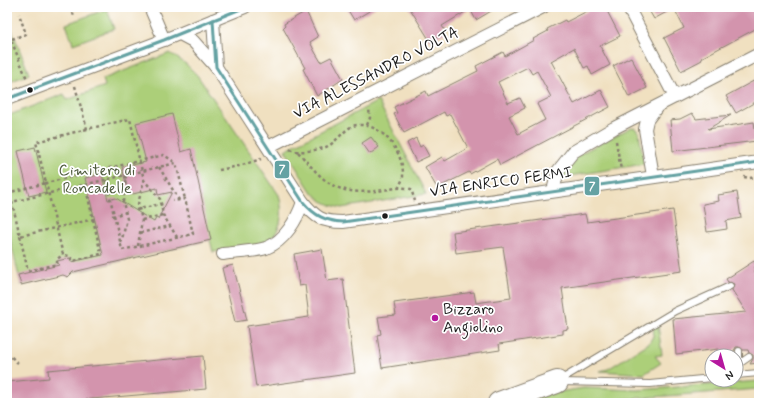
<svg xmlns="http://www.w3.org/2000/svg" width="766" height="410" font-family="Mynerve,sans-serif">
  <rect width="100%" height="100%" fill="#fff"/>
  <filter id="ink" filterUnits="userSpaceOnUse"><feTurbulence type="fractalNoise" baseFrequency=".025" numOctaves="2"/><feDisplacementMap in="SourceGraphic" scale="8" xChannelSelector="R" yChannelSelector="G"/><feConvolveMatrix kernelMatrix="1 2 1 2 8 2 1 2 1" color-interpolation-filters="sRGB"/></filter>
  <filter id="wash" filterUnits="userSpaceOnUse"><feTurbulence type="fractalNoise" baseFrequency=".012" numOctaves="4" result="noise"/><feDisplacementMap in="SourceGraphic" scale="16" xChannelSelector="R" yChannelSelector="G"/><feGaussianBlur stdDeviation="0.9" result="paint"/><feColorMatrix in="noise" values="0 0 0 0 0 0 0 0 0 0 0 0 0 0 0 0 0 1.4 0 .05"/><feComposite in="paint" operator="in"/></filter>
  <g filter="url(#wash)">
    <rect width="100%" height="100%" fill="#f0e0c0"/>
    <!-- green -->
    <g fill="#accf79" stroke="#64764a">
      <polygon points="107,9 114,29 73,44 66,24"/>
      <polygon points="8,20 29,74 7,83 7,21"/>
      <path d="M170,53L186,64L197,75L279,195C284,213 282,235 263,244C251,250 227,250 213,252L210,240L71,273L69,276L64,274L21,285L7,226V116L64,94L67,100L105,86L103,79Z"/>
      <polygon points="378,101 426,194 341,208 331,205 322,201 311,191 285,150"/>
      <polygon points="632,127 635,128 639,133 644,164 563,177 564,168 572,158"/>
      <polygon points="658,325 662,355 655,356 661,363 644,374 600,371 608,369 649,343 653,336 654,327"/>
      <polygon points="759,381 759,389 573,403 520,403 552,393 584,388 638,390"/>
    </g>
    <g id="blocks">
      <!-- building -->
      <g fill="#d394ad" fill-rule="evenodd">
        <polygon points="346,7 376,7 354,20"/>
        <polygon points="409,7 498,7 476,20 470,9 442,26 446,32 430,41"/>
        <path d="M595,7H605L620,36L600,46L610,65L592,75L588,66L584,68L574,48L551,61L574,104L601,90L610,107L500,165L497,159L470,174L469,172L437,188L425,167L442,157L445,161L468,148L450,114L446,116L444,112L404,133L394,114L397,113L394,107L426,91L428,96L478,71L476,66L503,52L505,56L534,40L533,39L548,31L547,29L565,20L566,22ZM528,67L532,74L537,71L551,97L537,104L545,120L518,134L509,116L525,108L520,98L508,103L498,82Z"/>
        <polygon points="647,7 759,7 759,27 701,58 702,60 681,71 664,38 684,28 674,8 654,19"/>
        <polygon points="306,11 318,37 310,42 315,52 321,62 331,57 343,79 317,96 303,69 305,68 283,28 285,26 284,24"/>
        <polygon points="631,57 647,88 629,97 613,66"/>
        <polygon points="759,78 759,100 736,113 726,96"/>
        <polygon points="692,113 696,119 731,115 708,129 754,122 757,141 673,151 670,120 680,119"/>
        <polygon points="172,114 181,152 191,149 211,240 73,272 68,277 63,275 21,285 18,275 59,265 57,261 70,258 71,262 103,255 85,178 102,174 108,200 116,198 154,222 156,218 158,219 172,192 158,195 157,188 129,195 122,167 146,162 136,123"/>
        <polygon points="371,137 379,147 370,154 362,143"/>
        <polygon points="416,138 420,147 423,145 429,156 416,162 407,143"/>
        <polygon points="35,147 46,192 29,196 18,151"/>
        <polygon points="737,192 741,218 726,221 727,229 707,232 703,204 719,201 718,195"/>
        <polygon points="673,210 682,271 562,288 568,329 563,330 563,334 499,344 500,350 382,368 377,335 381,334 378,317 396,315 394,303 474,292 476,303 511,298 503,247 456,253 453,232 585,214 587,222"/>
        <polygon points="322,249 327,281 343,279 355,373 256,387 247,326 309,317 305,285 299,286 294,254"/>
        <polygon points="754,261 756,265 754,271 759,273 759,363 750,364 753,359 753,355 749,353 748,350 743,350 739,347 736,347 734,351 720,353 719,349 676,354 673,319 746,312 732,290 734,284 728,282 726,279"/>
        <polygon points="233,265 247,320 235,322 222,268"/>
        <polygon points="203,356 206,389 46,403 10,403 8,382 49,378 48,370"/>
      </g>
    </g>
  </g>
  <g filter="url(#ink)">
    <use href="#blocks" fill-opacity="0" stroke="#867e6e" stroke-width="1"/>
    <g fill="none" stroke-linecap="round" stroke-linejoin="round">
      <!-- service casing -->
      <g stroke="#867e6e" stroke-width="8">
        <g id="service">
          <polyline points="758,269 759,268"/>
          <polyline points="739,351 739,362"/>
          <polyline points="736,366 749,357"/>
          <polyline points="736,375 759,373"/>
          <polyline points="560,380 675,311 730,286"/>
          <polyline points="561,382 650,384 712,378"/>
        </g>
      </g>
      <!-- minor casing -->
      <g stroke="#867e6e" stroke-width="14">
        <g id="minor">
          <polyline points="150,7 164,40"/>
          <polyline points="628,7 675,97"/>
          <polyline points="213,20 216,67"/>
          <path d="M180,34L193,41L216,67L303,202C316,218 322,222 343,222L759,162"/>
          <polyline points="7,99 164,40 245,7"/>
          <polyline points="268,147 543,7"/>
          <polyline points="653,176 645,129 647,120 656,108"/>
          <polyline points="553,191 558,171 573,152 614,128 759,54"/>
          <path d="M223,254C236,252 253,252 266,248C285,241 297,219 303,202"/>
        </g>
      </g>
      <!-- motorway casing -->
      <g stroke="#867e6e" stroke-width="24">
        <polyline id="motorway" points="499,403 557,382"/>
      </g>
      <!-- path -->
      <g stroke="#867e6e" stroke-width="2.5" stroke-dasharray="3 3" stroke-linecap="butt">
        <polyline points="71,7 74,16"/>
        <polyline points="7,30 27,79"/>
        <polyline points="12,39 26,34 19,14"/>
        <polyline points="75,86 87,129 130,119 144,180 160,199 163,215 177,237"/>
        <polyline points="367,125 370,118 369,109"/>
        <polyline points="616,141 621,170"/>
        <path d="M290,149C296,154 321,150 328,146C338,141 346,126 357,125C382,123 404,152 403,176C403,180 400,184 399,187"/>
        <path d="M298,152C325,182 333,195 376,191C386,190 396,187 406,188L411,189L415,201"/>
        <polyline points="159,167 179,200"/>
        <polyline points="219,170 239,166 261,159"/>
        <polyline points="744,177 749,178 759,177"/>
        <polyline points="106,180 122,250 193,234 185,199 173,201"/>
        <polyline points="85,184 101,254 73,261 70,256 63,255 46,183 164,155 176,163"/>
        <polyline points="7,193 46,183 36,142 87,129"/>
        <polyline points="136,210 164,203"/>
        <polyline points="112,216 127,212"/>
        <polyline points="94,219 20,236 12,202 176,163 185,199"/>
        <polyline points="142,220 163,215"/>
        <polyline points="140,233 170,226"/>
        <polyline points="20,236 28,271 57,264 57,259 63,255"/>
        <polyline points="121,243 127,219 123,202 126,175"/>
        <polyline points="138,246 142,220 138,204 144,180"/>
        <polyline points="7,353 18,363"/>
      </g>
      <!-- service -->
      <use href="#service" stroke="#fff" stroke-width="6"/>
      <!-- minor -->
      <use href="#minor" stroke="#fff" stroke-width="12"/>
      <!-- motorway -->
      <use href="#motorway" stroke="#fff" stroke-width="22"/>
      <!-- bus-1 casing -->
      <g stroke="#fff" stroke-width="6">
        <g id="bus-1">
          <path d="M213,20L216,67L303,202C315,216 325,221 343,222L759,162"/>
          <polyline points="7,99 164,40 243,8"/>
        </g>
      </g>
      <!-- bus-1 -->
      <use href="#bus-1" stroke="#65a2a3" stroke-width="3"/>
    </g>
  </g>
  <!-- markers -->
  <g fill="#1c1c1c" stroke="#fff" stroke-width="1.5">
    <circle cx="30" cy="90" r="3.5"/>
    <circle cx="385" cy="216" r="3.5"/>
  </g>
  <circle fill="#b5179e" stroke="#fff" stroke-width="1.5" cx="435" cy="318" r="4"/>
  <g text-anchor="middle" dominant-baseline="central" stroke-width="3.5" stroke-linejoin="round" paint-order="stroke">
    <!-- street labels -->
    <g font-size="16" fill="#1c1c1c" stroke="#fff">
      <text transform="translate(376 73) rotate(-27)">VIA ALESSANDRO VOLTA</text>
      <text transform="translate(501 182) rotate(-8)">VIA ENRICO FERMI</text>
    </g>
    <!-- park labels -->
    <g font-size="16" fill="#4e5b3d" stroke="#fff">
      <text x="97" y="170">Cimitero di<tspan x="97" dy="18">Roncadelle</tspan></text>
    </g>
    <!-- poi labels -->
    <g font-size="16" fill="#1c1c1c" stroke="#fff" text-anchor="start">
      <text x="443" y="309">Bizzaro<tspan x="443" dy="18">Angiolino</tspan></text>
    </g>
  </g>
  <g stroke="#fff" stroke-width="1.5">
    <rect x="274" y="160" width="16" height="19" rx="4" fill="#65a2a3"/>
    <rect x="584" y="176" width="16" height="20" rx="4" fill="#65a2a3"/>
  </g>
  <g font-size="11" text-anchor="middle" font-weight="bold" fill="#fff">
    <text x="282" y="173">7</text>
    <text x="592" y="190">7</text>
  </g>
  <!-- margin -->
  <rect width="766" height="410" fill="none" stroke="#fff" stroke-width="24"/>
  <!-- north arrow -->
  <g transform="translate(724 368) rotate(143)"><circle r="19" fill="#ffffff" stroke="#a4a4a4"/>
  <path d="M0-3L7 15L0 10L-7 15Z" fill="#b5179e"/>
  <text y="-6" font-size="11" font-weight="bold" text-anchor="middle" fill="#1c1c1c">N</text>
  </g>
</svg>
